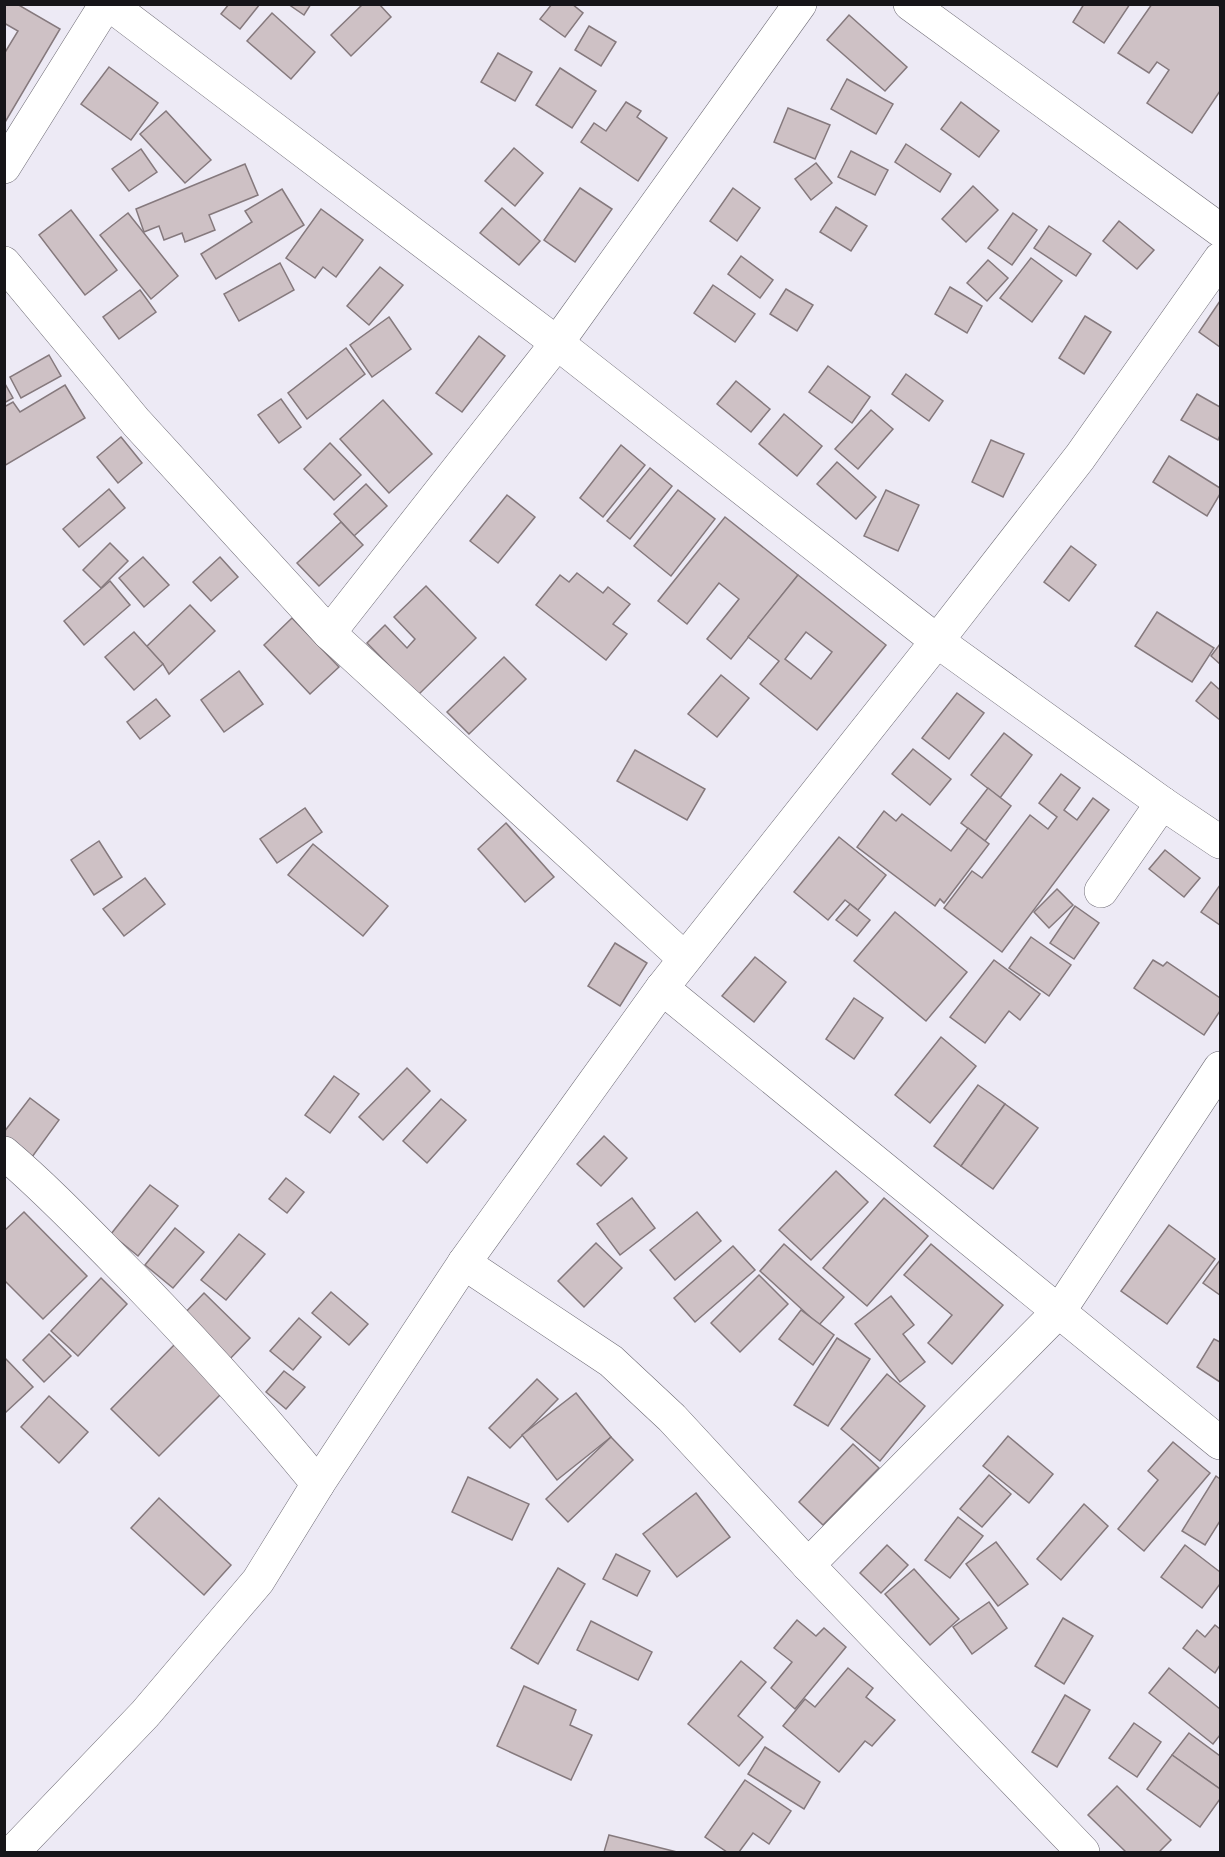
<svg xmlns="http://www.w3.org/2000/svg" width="1225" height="1857" font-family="'Alegreya Sans',sans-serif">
  <rect width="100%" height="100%" fill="#edeaf5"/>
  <!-- building -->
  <g fill="#cec1c5" stroke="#85797d" stroke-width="1.5" fill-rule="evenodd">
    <polygon points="4,4 17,4 60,29 4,124 4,54 18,31 4,23"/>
    <polygon points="229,4 260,4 240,29 221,14"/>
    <polygon points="288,4 311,4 304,15"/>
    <polygon points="363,4 379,4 391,17 351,56 331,35"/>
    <polygon points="552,4 572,4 583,13 565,37 540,19"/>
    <polygon points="1084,4 1130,4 1104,43 1073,22"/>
    <polygon points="1152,4 1216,4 1220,7 1220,91 1192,133 1147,103 1169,70 1157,62 1149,73 1118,53"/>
    <polygon points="272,13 315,52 291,79 247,41"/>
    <polygon points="849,15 907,67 885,91 827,40"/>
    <polygon points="589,26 616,42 601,66 575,50"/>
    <polygon points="498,53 532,72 515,101 481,82"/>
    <polygon points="109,67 158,103 131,140 81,104"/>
    <polygon points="560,68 596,91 572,128 536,105"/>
    <polygon points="847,79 893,104 876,134 831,109"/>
    <polygon points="626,102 641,111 637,117 667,138 638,181 581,142 594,123 606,131"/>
    <polygon points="961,102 999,131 979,157 941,129"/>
    <polygon points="788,108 830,125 815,159 774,142"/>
    <polygon points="166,111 211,160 185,183 140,134"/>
    <polygon points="906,144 951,174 940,192 895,162"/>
    <polygon points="514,148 543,173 515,206 485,181"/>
    <polygon points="141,149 157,172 129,191 112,169"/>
    <polygon points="851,151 888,170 875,195 838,177"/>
    <polygon points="816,163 832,183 811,200 795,179"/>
    <polygon points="245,164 258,195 209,215 215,230 185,242 182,233 164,240 159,226 144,232 136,209"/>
    <polygon points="973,186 998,210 966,242 942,219"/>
    <polygon points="580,188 612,209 575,262 544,240"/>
    <polygon points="733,188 760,208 737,241 710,221"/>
    <polygon points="282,189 304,225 216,279 201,254 252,222 245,211"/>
    <polygon points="836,207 867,226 851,251 820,232"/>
    <polygon points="502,208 540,241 519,265 480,233"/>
    <polygon points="321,209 363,240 336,277 323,267 315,278 286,258"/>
    <polygon points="71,210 117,270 85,295 39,235"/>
    <polygon points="128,213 178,276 151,299 100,235"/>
    <polygon points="1013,213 1037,230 1012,265 988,248"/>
    <polygon points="1119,221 1154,250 1137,269 1103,241"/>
    <polygon points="1049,226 1091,254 1076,276 1034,248"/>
    <polygon points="741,256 773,280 760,298 728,274"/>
    <polygon points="1031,258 1062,281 1032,322 1000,298"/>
    <polygon points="988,260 1008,278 987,301 967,283"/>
    <polygon points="280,263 294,290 239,321 224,294"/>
    <polygon points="380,267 403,285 369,325 347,306"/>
    <polygon points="713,285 755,314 735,342 694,313"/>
    <polygon points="950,287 982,306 967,333 935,314"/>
    <polygon points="786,289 813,305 797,331 770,314"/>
    <polygon points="140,290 156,312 119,339 103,317"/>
    <polygon points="1220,301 1220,347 1199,332"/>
    <polygon points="1085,316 1111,332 1084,374 1059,358"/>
    <polygon points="389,317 411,349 372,377 350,345"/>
    <polygon points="479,336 505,356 462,412 436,393"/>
    <polygon points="346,348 365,374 307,419 288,393"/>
    <polygon points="49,355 61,376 21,398 10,377"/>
    <polygon points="828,366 870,397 852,423 809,392"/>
    <polygon points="906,374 943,401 929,421 892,394"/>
    <polygon points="736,381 770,409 751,432 717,404"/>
    <polygon points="4,382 13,398 4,403"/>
    <polygon points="65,385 85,418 4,466 4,407 13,402 20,412"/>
    <polygon points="1197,394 1220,407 1220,435 1218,440 1181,420"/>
    <polygon points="281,399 301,427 279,443 258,415"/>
    <polygon points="383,400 432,454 389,493 340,439"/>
    <polygon points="871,410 893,429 858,469 835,449"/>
    <polygon points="784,414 822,446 797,476 759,444"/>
    <polygon points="121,437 142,463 118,483 97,457"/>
    <polygon points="991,440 1024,454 1003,497 972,482"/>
    <polygon points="330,443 361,475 334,500 304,469"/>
    <polygon points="621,445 645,465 603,517 580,498"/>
    <polygon points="1169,456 1220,488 1220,494 1207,516 1153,482"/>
    <polygon points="837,462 876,497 856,519 817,484"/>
    <polygon points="650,468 672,486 630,539 607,521"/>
    <polygon points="366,484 387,506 354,536 334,514"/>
    <polygon points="109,489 125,508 79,547 63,529"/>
    <polygon points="678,490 715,519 671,576 634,546"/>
    <polygon points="886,490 919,505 898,551 864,536"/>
    <polygon points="507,495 535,517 498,563 470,541"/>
    <polygon points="725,517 798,575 731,659 707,639 739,599 719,583 687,624 658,601"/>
    <polygon points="341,522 363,545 319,586 297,563"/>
    <polygon points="110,543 128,561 101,588 83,570"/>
    <polygon points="1071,546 1096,565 1069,601 1044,582"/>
    <polygon points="143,557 169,585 144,607 119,578"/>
    <polygon points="220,557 238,577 211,601 193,582"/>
    <polygon points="577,573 603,593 608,587 630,604 613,624 627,634 606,660 536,605 560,575 569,582"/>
    <path d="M798,575L886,645L817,730L760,684L779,661L748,637ZM806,632L832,652L811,679L785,659Z"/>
    <polygon points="110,581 130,605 84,645 64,621"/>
    <polygon points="426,586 476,638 418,695 367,643 385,625 407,648 415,639 394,617"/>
    <polygon points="190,605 215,631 169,674 163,664 145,648"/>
    <polygon points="1157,612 1214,648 1192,682 1135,646"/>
    <polygon points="292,618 339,667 310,694 264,645"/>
    <polygon points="134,632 163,664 134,690 105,657"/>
    <polygon points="1220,644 1220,664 1211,656"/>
    <polygon points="504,657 526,679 469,734 447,712"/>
    <polygon points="239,671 263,704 224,732 201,700"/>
    <polygon points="721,675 749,698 717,737 688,714"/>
    <polygon points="1211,682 1220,690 1220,720 1196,701"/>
    <polygon points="957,693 984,713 949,759 922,738"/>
    <polygon points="156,699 170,716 140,739 127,722"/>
    <polygon points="1004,733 1032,755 1000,798 971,775"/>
    <polygon points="913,749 951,779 930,805 892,774"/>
    <polygon points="635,750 705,789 687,820 617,781"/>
    <polygon points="1061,774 1080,788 1064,810 1077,820 1093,798 1109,810 1002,952 944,908 972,871 982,878 1030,815 1048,829 1057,817 1039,803"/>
    <polygon points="988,788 1011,806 985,841 961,823"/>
    <polygon points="305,808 322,832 277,863 260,839"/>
    <polygon points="884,811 896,821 902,814 951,851 968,828 989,844 944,903 940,899 935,906 857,847"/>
    <polygon points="506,823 554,877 525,902 478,849"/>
    <polygon points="839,837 886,875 858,910 845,900 828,920 794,892"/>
    <polygon points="99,841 122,877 94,895 71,860"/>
    <polygon points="313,844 388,906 363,936 288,875"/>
    <polygon points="1165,850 1200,878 1184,897 1149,869"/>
    <polygon points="145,878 165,904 124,936 103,909"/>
    <polygon points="1220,885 1220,925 1201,912"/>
    <polygon points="1057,889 1073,905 1049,928 1034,912"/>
    <polygon points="850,904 870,920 857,936 836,920"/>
    <polygon points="1075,906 1099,923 1074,959 1050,943"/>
    <polygon points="895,912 967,972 926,1021 854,961"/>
    <polygon points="1031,937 1071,965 1049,996 1009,968"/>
    <polygon points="615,943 647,963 620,1006 588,986"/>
    <polygon points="755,957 786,982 754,1022 722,996"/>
    <polygon points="994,960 1040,994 1020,1020 1009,1011 985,1043 950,1017"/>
    <polygon points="1153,960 1163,966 1167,962 1220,998 1220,1011 1204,1035 1134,988"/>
    <polygon points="854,998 883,1018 854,1059 826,1039"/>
    <polygon points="941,1037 976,1066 930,1123 895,1095"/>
    <polygon points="407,1068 430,1091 383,1140 359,1117"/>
    <polygon points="334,1076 359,1094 330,1133 305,1115"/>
    <polygon points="978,1085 1005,1104 961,1166 934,1146"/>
    <polygon points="30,1098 59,1120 32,1157 4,1137 4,1132"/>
    <polygon points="441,1099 466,1120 427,1163 403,1141"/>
    <polygon points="1005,1104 1038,1128 993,1189 961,1166"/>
    <polygon points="604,1136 627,1158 601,1186 577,1164"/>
    <polygon points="836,1171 868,1202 811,1260 779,1230"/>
    <polygon points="286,1178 304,1192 287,1213 269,1199"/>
    <polygon points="150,1185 178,1206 138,1256 111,1234"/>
    <polygon points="632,1198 655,1228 620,1255 597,1224"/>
    <polygon points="884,1198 928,1236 867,1306 823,1268"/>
    <polygon points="24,1212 87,1276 43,1319 4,1280 4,1231"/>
    <polygon points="697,1212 721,1241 675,1280 650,1250"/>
    <polygon points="1169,1225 1215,1259 1167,1324 1121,1291"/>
    <polygon points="175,1228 204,1252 173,1288 145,1265"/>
    <polygon points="239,1234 265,1254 226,1300 201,1280"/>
    <polygon points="596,1243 622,1268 584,1307 558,1281"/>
    <polygon points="784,1244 844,1297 819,1325 760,1271"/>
    <polygon points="931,1244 1003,1305 952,1364 928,1343 952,1315 904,1275"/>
    <polygon points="733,1246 755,1270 695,1322 674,1298"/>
    <polygon points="1220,1260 1220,1295 1203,1283"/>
    <polygon points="759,1275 788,1304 740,1352 711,1323"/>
    <polygon points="101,1278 127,1304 78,1356 51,1331"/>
    <polygon points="331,1292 368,1324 349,1345 312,1313"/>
    <polygon points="204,1293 250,1338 227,1362 181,1317"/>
    <polygon points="891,1296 914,1325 903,1334 925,1362 900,1382 855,1324"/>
    <polygon points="801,1310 834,1335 813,1365 779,1339"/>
    <polygon points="299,1318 321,1337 293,1370 270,1351"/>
    <polygon points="49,1334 71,1356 44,1382 23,1360"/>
    <polygon points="837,1338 870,1359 828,1426 794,1405"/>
    <polygon points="1214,1339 1220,1342 1220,1382 1197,1367"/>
    <polygon points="177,1342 225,1390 159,1456 111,1409"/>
    <polygon points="4,1357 33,1387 5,1413 4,1412"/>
    <polygon points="284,1371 305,1387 286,1409 266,1392"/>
    <polygon points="887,1374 925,1406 880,1461 841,1429"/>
    <polygon points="537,1379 558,1399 510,1448 489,1428"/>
    <polygon points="576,1393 611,1437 557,1480 522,1435"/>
    <polygon points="49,1396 88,1432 59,1463 21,1427"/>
    <polygon points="1008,1436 1053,1474 1029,1503 983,1466"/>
    <polygon points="611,1437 633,1460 568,1522 546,1499"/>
    <polygon points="1173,1442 1210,1473 1144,1551 1118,1529 1158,1480 1148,1471"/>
    <polygon points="853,1444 879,1468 823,1525 799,1502"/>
    <polygon points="989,1475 1011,1494 982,1527 960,1509"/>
    <polygon points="1216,1476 1220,1479 1220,1521 1205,1545 1182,1531"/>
    <polygon points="468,1477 529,1504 512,1540 452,1512"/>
    <polygon points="696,1493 730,1537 677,1577 643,1534"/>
    <polygon points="159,1498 231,1565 204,1595 131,1528"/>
    <polygon points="1084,1504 1108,1526 1061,1580 1037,1559"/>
    <polygon points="958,1517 983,1536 950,1578 925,1560"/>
    <polygon points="996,1542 1028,1584 998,1606 966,1564"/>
    <polygon points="887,1545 908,1565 881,1593 860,1573"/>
    <polygon points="1185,1545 1220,1572 1220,1584 1202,1608 1161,1577"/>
    <polygon points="616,1554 650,1571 637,1596 603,1579"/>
    <polygon points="558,1568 585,1584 538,1664 511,1648"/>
    <polygon points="914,1569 959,1619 930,1645 885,1594"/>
    <polygon points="989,1602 1007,1628 972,1654 953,1627"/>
    <polygon points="1063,1618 1093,1636 1064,1684 1035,1666"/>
    <polygon points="797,1620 816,1636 824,1628 846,1647 795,1709 771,1688 792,1662 774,1648"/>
    <polygon points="591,1621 652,1652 638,1680 577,1650"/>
    <polygon points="1215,1625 1220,1629 1220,1665 1215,1673 1183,1648 1197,1630 1205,1637"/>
    <polygon points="741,1661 766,1682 738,1716 763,1737 739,1766 688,1724"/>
    <polygon points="848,1668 873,1688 866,1697 895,1720 872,1746 865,1741 839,1772 783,1726 805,1699 815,1707"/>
    <polygon points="1169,1668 1220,1709 1220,1735 1213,1744 1149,1693"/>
    <polygon points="524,1686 576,1710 570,1725 592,1735 571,1780 497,1746"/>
    <polygon points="1065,1695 1090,1710 1057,1767 1032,1752"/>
    <polygon points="1134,1723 1161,1742 1137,1777 1109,1758"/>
    <polygon points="1189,1733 1220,1756 1220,1789 1172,1755"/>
    <polygon points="765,1747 820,1782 804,1809 748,1774"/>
    <polygon points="1172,1755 1220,1789 1220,1799 1200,1827 1147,1789"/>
    <polygon points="745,1780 791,1811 769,1844 753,1833 739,1852 727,1852 705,1837"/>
    <polygon points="1117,1786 1171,1840 1159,1852 1126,1852 1088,1815"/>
    <polygon points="609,1835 677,1852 604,1852"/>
  </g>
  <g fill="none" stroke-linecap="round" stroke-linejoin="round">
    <!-- minor casing -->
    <g stroke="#6d6a74" stroke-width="34">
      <g id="minor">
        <polyline points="109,4 557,343 937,641 1162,803"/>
        <polyline points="910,4 1220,230"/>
        <polyline points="4,167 106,4"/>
        <polyline points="4,263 136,422 329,633 684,958"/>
        <polyline points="329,633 557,343 800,4"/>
        <polyline points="1101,891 1162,803 1220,842"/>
        <polyline points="662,988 1220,1443"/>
        <path d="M4,1153C50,1192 90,1235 132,1277C197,1344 259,1412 318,1484"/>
        <polyline points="464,1263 611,1361 672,1418 808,1565 1083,1852"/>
        <polyline points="808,1565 1060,1310 1220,1068"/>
        <polyline points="13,1852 145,1714 258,1581 318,1484 464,1263 662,988 937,641 1080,457 1220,259"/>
      </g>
    </g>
    <!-- minor -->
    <use href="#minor" stroke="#fff" stroke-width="33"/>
  </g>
  <!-- border -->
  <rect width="1225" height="1857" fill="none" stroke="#161519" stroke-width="12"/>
</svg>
